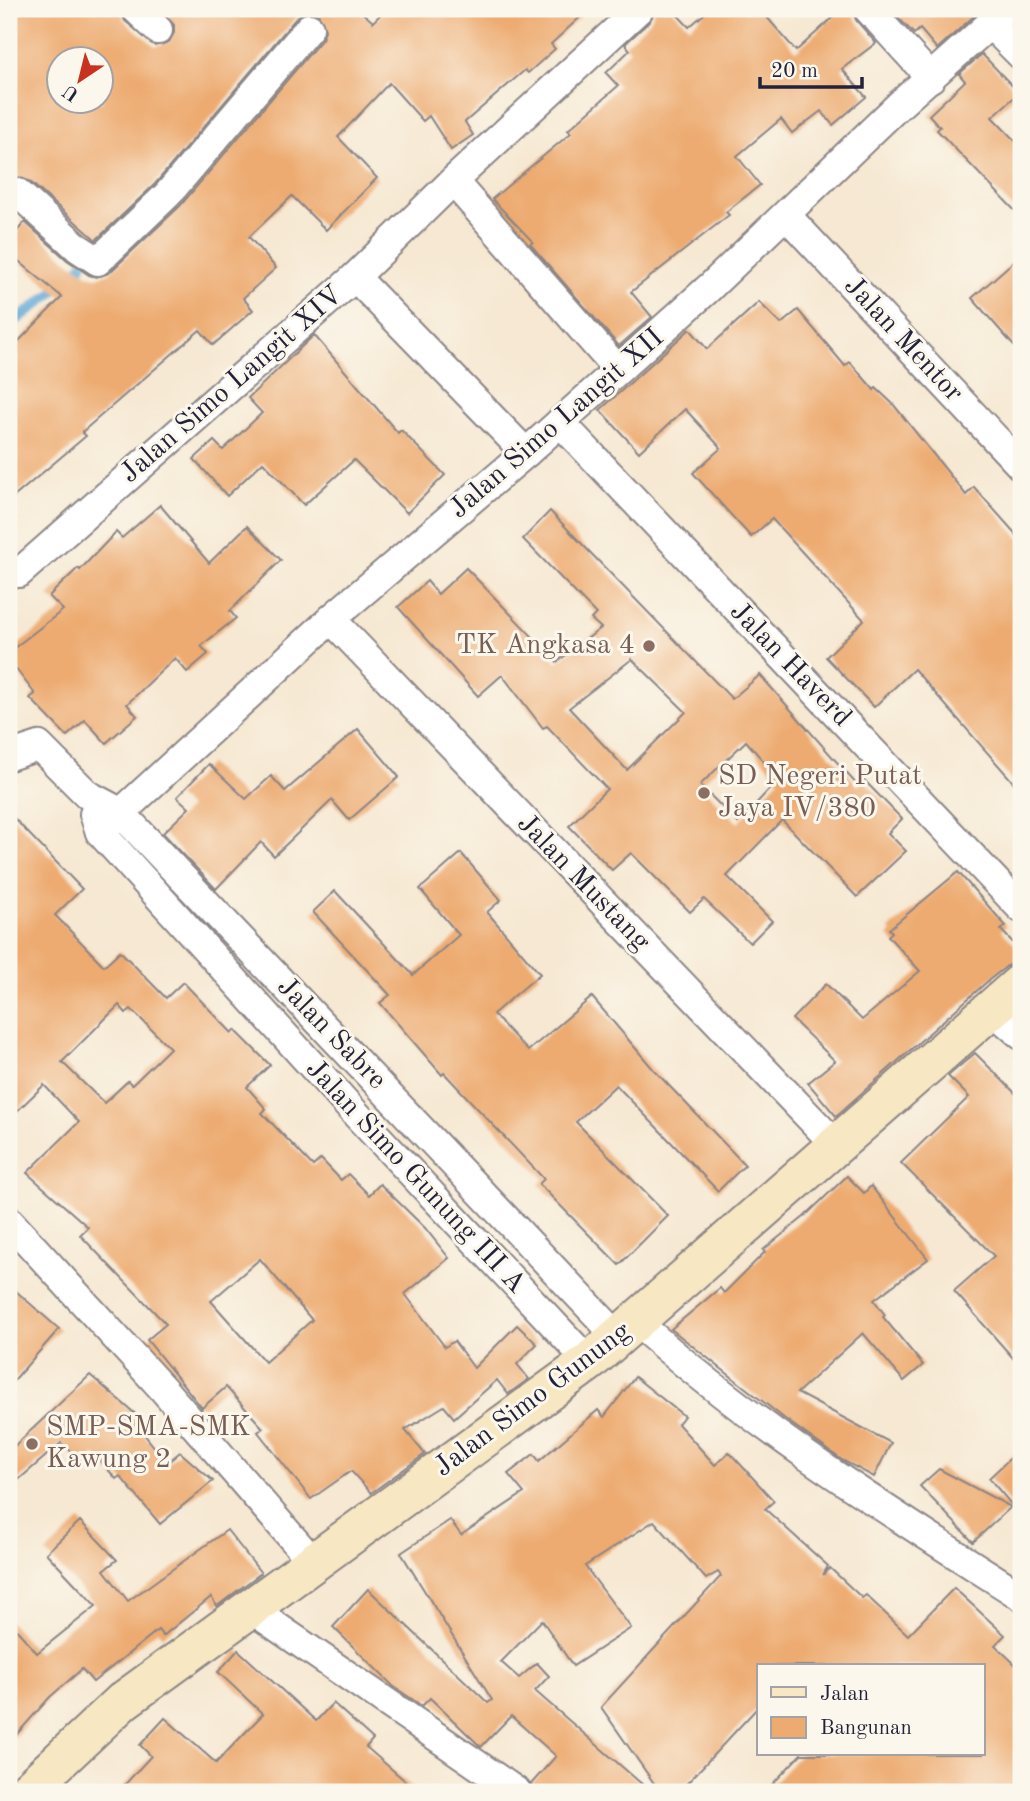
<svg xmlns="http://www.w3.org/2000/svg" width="1030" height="1801" font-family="'Old Standard TT',serif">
  <rect width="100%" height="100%" fill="#fbf7ec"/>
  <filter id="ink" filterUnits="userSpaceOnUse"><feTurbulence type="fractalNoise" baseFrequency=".0143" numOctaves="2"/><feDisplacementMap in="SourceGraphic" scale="14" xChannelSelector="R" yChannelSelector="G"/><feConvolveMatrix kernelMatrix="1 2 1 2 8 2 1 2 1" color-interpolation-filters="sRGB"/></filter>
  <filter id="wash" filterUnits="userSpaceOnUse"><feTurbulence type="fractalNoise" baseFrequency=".00686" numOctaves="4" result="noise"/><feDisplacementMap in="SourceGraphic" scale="28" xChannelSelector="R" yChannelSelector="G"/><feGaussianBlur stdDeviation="1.57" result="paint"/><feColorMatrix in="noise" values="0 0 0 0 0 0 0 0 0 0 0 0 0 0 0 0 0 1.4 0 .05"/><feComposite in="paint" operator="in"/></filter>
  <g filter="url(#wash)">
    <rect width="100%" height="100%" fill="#f6e8d2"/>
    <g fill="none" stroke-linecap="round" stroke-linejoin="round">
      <!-- stream -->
      <polyline stroke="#5ca6d3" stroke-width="10" points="9,326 51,294 82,265 96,224"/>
    </g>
    <g id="blocks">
      <!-- building -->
      <g fill="#edab71" fill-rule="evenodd">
        <path d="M9,9H120L125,21L155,46L169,42L174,33V25L160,9H358L373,22L386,9H589L551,44L555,49L528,73L525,70L465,122L473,135L451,150L429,116L423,121L389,83L338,137L377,178L326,230L292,196L249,237L276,268L243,298L253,310L213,345L200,330L82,432L86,436L9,501V351L62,297L9,253V240L25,222L67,260L89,275L96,277L109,273L180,206L322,39L325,30L319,15L304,12L297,17L155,184L96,240L29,181L9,175ZM60,60H102V102H60Z"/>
        <polygon points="655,9 672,9 689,27 710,9 760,9 796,51 842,9 852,9 856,20 876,43 842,69 866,97 833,125 821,111 792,133 781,119 737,156 760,185 726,212 729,215 631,292 652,317 619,346 530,244 533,242 492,199 571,133 568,130 618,86 606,73 630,50 625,44 650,21"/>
        <polygon points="890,9 982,9 937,49 920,29 914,34"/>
        <polygon points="982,54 1019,93 992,117 1021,147 1021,217 937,130 940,127 929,115 965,81 959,74"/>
        <polygon points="1021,255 1021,354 972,298"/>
        <polygon points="759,302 781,324 798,310 845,366 850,362 874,390 876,388 893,404 966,495 974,487 1021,540 1021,791 914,669 874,707 826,657 864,620 772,519 751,537 693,473 721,448 685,409 639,452 600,410 690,329 707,349"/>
        <polygon points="314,335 398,433 401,430 445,475 407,513 354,460 304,505 263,462 227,496 194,459 214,441 223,450 262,413 248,398"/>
        <polygon points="160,505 209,563 247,526 281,560 230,611 236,618 201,646 208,654 187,672 175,658 127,704 137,716 106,743 85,720 67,736 30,698 35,694 9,660 9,652 63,610 49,596 78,568 80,570 116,532 122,538"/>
        <path d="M550,511L732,699L760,675L858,786L864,780L902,819L888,833L906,851L857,897L782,820L727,876L772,921L750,943L704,899L690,912L631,853L612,870L569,826L607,789L547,726L543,728L502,675L478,696L398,607L427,581L438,594L466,568L557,662L601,628L591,619L596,614L523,539ZM632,659L686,712L627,770L569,708ZM746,741L779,779L738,823L700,785Z"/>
        <polygon points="358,729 399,777 349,820 332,800 274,856 261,842 216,889 163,833 189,808 177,797 209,764 246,799 271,776 285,791"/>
        <path d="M9,813L82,889L55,915L104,966L120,951L166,998L183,982L232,1033L235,1030L270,1065L247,1087L266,1109L262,1113L313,1166L321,1159L341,1180L348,1174L369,1195L380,1184L425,1228L449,1258L405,1294L445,1347L454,1341L474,1368L517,1325L537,1344L517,1364L529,1379L508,1394L497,1380L454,1418L444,1406L405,1430L425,1454L371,1493L351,1471L311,1499L258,1432L263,1428L226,1387L202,1408L147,1340L166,1324L80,1235L88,1227L27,1173L79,1122L44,1085L9,1119ZM119,1005L126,1013L131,1009L170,1048L132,1085L128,1081L104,1103L62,1062ZM260,1259L312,1320L265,1362L211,1301Z"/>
        <polygon points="461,853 501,900 487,912 540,974 493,1014 528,1051 592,997 654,1070 745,1165 718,1191 616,1085 576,1122 668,1216 619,1265 539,1184 544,1179 444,1073 442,1075 380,1003 390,995 313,912 335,891 413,975 459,935 420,889"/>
        <polygon points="958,872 1006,926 1001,930 1021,951 1021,962 1007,966 989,980 836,1116 808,1083 835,1061 792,1019 826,984 862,1020 920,971 888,936 892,932 889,929"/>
        <polygon points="975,1053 1021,1099 1021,1367 954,1291 994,1256 901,1163 969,1097 948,1076"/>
        <polygon points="847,1176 864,1193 871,1186 928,1259 874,1300 885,1315 883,1317 923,1365 904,1381 863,1333 797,1393 891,1443 874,1477 842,1460 785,1419 671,1329 720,1288 724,1293 765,1252 763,1250 804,1217"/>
        <polygon points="9,1285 59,1329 9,1386"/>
        <polygon points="90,1375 140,1418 136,1424 167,1463 180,1452 213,1481 160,1524 120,1476 116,1479 95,1454 86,1464 61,1443 9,1488 9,1451"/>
        <polygon points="635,1377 684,1416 678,1424 715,1465 729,1452 774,1501 765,1509 828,1566 823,1575 830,1568 862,1598 866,1595 908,1635 954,1588 1005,1635 995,1645 1021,1670 1021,1792 765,1792 801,1754 983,1754 983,1666 759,1666 759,1706 679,1792 660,1792 601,1707 721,1576 718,1572 706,1579 654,1521 585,1566 631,1628 573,1666 542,1620 501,1662 519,1678 537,1663 549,1676 535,1691 651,1792 533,1792 531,1784 556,1756 511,1716 481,1747 430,1698 422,1706 393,1686 333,1627 368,1589 488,1703 492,1700 401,1553 450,1520 461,1535 524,1493 508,1474 534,1454 539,1461 598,1410 604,1417"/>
        <polygon points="1021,1448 1021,1516 989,1478"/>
        <polygon points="939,1469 1011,1507 973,1542 920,1486"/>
        <polygon points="80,1521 117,1560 104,1570 128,1601 227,1530 261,1573 217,1606 211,1597 163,1636 158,1630 93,1682 82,1669 50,1697 9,1743 9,1621 37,1653 96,1606 46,1553"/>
        <polygon points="238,1650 316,1721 333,1703 373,1739 366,1747 418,1792 118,1792 151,1756 140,1745 165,1718 216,1763 263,1714 218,1672"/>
      </g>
    </g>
  </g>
  <g filter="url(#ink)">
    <use href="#blocks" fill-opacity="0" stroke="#8c8586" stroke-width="2"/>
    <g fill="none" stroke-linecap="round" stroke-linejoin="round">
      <!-- street casing -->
      <g stroke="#8c8586" stroke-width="32">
        <g id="street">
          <polyline points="136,9 158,30"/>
          <polyline points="868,9 931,78"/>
          <polyline points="990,24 1021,55"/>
          <polyline points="18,193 78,248 98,261 167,195 309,28"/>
          <polyline points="786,215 1021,466"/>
          <polyline points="355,277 453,181"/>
          <polyline points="618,370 453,181 639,9"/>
          <polyline points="560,422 1021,908"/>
          <polyline points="19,573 355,277 526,453"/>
          <polyline points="331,619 836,1145"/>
          <polyline points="9,756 39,746 88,795 120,812 618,1337"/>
          <polyline points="94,814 100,832 355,1113 589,1362"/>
          <polyline points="100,832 331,619 526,453 710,287 898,106 1007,9"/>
          <polyline points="990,1008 1021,1035"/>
          <polyline points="9,1221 163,1389 313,1562"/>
          <path d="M637,1322C754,1428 888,1511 1021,1596"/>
          <polyline points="248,1607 517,1792"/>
        </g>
      </g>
      <!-- secondary casing -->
      <g stroke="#8c8586" stroke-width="42">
        <polyline id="secondary" points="26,1792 123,1701 589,1362 1021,983"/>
      </g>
      <!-- street -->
      <use href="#street" stroke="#fff" stroke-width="28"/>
      <!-- secondary -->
      <use href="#secondary" stroke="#f7e8c3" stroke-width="38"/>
    </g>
  </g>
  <!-- markers -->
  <g fill="#8d6e63" stroke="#fbf7ec" stroke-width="2.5">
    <circle cx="649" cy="646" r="7"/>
    <circle cx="704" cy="793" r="7"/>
    <circle cx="32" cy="1444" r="7"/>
  </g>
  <g text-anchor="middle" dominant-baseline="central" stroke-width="6" stroke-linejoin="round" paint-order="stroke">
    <!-- street labels -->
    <g font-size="28" fill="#22223b" stroke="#fbf7ec">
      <text transform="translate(903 340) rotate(47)">Jalan Mentor</text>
      <text transform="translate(232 385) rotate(-41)">Jalan Simo Langit XIV</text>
      <text transform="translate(557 424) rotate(-41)">Jalan Simo Langit XII</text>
      <text transform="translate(790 665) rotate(46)">Jalan Haverd</text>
      <text transform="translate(583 883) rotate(46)">Jalan Mustang</text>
      <text transform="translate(331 1034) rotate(46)">Jalan Sabre</text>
      <text transform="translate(415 1177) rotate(47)">Jalan Simo Gunung III A</text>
      <text transform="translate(533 1400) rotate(-37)">Jalan Simo Gunung</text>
    </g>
    <!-- education labels -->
    <g font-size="28" fill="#785e54" stroke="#fbf7ec" text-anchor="start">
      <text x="635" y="646" text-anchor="end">TK Angkasa 4</text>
      <text x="718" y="777">SD Negeri Putat<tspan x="718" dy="32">Jaya IV/380</tspan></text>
      <text x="46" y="1428">SMP-SMA-SMK<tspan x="46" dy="32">Kawung 2</tspan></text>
    </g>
  </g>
  <!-- margin -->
  <rect width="1030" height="1801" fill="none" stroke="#fbf7ec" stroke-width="35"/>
  <!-- legend -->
  <rect x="757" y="1664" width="228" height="91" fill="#fbf7ec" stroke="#a4a2a5" stroke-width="2"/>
  <rect x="771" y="1687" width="35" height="10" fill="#f7e8c3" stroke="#a4a2a5" stroke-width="2"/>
  <text x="820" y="1700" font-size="21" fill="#22223b">Jalan</text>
  <rect x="771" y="1717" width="35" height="21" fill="#edab71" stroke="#a4a2a5" stroke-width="2"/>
  <text x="820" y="1734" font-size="21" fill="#22223b">Bangunan</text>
  <!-- north arrow -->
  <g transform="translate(80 80) rotate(215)"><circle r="33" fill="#fbf7ec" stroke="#a4a2a5" stroke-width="2"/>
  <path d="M0-5L12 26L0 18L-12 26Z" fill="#c8321e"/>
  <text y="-10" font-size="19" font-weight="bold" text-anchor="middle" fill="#22223b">U</text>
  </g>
  <!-- scale -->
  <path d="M760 77v10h102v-10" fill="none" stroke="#22223b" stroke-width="3.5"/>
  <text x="771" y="77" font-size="21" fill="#22223b" stroke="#fbf7ec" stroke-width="5" paint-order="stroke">20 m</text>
</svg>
